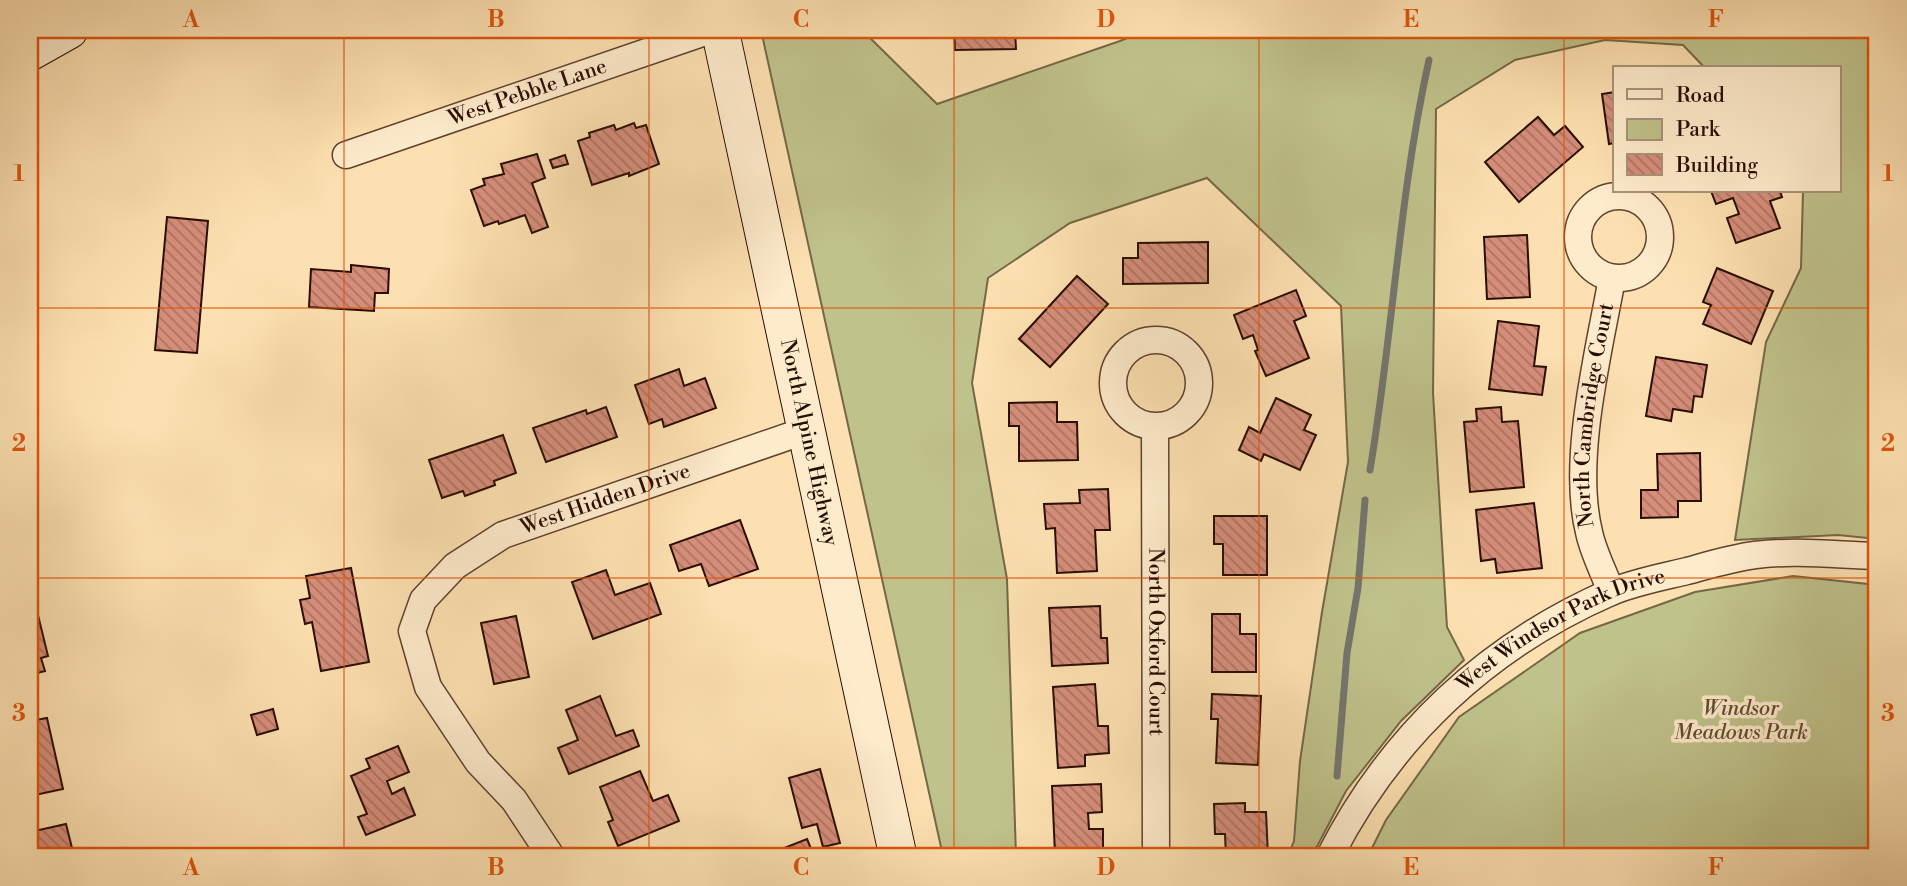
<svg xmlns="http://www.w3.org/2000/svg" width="1907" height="886" font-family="'Libre Bodoni',serif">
  <defs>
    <pattern id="building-back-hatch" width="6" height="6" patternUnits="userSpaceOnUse" patternTransform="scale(1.75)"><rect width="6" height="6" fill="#d68e7b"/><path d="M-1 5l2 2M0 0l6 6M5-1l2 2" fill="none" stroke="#ae7262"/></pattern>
  </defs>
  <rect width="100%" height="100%" fill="#fde0b1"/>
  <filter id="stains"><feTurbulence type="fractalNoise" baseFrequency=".00286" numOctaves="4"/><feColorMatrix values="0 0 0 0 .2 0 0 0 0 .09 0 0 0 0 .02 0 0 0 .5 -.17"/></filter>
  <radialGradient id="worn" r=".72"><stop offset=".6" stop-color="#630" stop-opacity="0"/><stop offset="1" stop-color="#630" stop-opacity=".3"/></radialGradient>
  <!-- green -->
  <g fill="#c0c28b" stroke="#746846" stroke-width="2">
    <polygon points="761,30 862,30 937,104 1120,41 1146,30 1877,30 1877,539 1838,535 1735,540 1766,342 1801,268 1803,191 1839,191 1839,68 1705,68 1683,45 1605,40 1515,60 1436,109 1433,393 1447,627 1464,660 1401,721 1346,791 1312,856 1288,856 1294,841 1300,761 1322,612 1348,462 1341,306 1207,178 1070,223 988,278 972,383 1007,579 1016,856 943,856"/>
    <polygon points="1793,576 1877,585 1877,856 1873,856 1865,850 1837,856 1368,856 1386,820 1459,717 1580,633 1695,592"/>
  </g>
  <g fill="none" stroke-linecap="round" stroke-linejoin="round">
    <!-- stream -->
    <g stroke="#74756e" stroke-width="7">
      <path d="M1370,470C1393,334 1399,195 1429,60"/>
      <polyline points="1337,776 1347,653 1358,588 1365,500"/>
    </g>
  </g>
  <!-- building -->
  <g fill="url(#building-back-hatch)" stroke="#290d00" stroke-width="2">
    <polygon points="954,30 1015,30 1016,49 955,50"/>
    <polygon points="1615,92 1615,143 1609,144 1602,94"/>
    <polygon points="1538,117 1554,135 1565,126 1583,147 1519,202 1485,162"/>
    <polygon points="634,123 636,128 646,125 659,164 629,176 629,173 592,185 578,141 590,137 589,133 614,125 616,130"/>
    <polygon points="537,154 545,178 532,183 548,227 532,233 525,215 499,224 498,221 484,226 471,190 485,185 483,179 504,174 501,164"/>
    <polygon points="565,155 568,164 553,168 550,160"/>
    <polygon points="1711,191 1780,191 1782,197 1770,201 1780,228 1736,243 1727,218 1739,214 1733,198 1716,204"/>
    <polygon points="167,217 208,221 197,353 155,350"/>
    <polygon points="1527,235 1530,297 1487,299 1484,237"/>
    <polygon points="1208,242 1208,283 1123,284 1123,258 1138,258 1138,243"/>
    <polygon points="351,265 389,269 388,293 375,293 374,311 309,307 311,269 351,272"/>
    <polygon points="1717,268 1773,291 1751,344 1703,324 1711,305 1703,302"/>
    <polygon points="1077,276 1108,304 1050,367 1019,339"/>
    <polygon points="1296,290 1306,316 1294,321 1309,358 1266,376 1255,351 1258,350 1253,335 1243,339 1234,315"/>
    <polygon points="1498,321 1539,326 1534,366 1546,367 1542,395 1489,389"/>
    <polygon points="1656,357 1707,365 1702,397 1694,396 1692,412 1673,409 1671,421 1646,416"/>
    <polygon points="679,369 684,386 705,378 716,408 664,427 662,419 649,424 635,385"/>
    <polygon points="1276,398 1311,415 1304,430 1316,435 1300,470 1264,454 1261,461 1239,450 1249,427 1260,433"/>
    <polygon points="1057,402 1057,422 1077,422 1078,460 1019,461 1019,426 1009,426 1009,403"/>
    <polygon points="606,407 617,437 546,462 533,428 586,410 587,414"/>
    <polygon points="1501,407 1502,422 1518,421 1524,487 1470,492 1464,422 1477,421 1476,409"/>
    <polygon points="503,435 516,473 494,481 495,485 465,496 463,491 442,498 429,460"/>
    <polygon points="1700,453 1701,501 1678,501 1678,517 1641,518 1641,490 1658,490 1657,454"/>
    <polygon points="1108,489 1110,530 1095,530 1097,571 1057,573 1055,528 1046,529 1044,504 1080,503 1079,490"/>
    <polygon points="1534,503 1542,568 1497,573 1495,559 1481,561 1476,510"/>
    <polygon points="1214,516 1267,516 1267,575 1223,575 1223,544 1214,544"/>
    <polygon points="740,520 758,569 709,586 701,564 679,571 670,545"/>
    <polygon points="351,568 369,662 321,671 312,622 305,624 300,600 310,598 306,576"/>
    <polygon points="606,570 615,595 650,583 661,614 593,639 572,582"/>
    <polygon points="1100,606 1101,638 1107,638 1108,663 1052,666 1049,608"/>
    <polygon points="37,611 48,656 41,658 45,671 30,675 30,613"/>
    <polygon points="1212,614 1240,614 1240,634 1256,634 1256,672 1212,672"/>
    <polygon points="516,616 529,677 494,684 481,623"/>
    <polygon points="1095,684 1098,726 1108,726 1109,753 1085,755 1085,766 1058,768 1053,687"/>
    <polygon points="1212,694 1261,696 1258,765 1216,763 1218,719 1211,719"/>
    <polygon points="600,696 616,736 633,730 639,746 569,774 558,748 578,740 566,710"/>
    <polygon points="273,709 278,729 257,735 251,715"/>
    <polygon points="47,718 63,789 30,796 30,721"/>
    <polygon points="398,746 409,772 387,781 392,794 404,788 415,815 366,835 358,817 367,814 351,776 370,768 366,759"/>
    <polygon points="820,769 840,843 823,847 817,824 802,828 789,778"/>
    <polygon points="640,771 653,801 668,795 679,821 618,846 608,822 613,820 600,787"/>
    <polygon points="1101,784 1102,812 1088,813 1089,829 1103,829 1103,856 1055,854 1052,786"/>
    <polygon points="1245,803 1245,812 1266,812 1268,856 1226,856 1225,834 1215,834 1214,804"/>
    <polygon points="66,824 74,856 30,856 30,854 34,853 30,832"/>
    <polygon points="807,839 814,856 764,856"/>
  </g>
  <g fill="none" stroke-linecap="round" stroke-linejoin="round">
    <!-- street casing -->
    <g stroke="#5e422c" stroke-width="29">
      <g id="street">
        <path id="s1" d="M346,155L711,30"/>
        <circle cx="1619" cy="237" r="41"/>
        <circle cx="1156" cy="383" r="43"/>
        <path id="s2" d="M1155,427L1156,856"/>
        <path id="s3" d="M1611,592C1604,572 1593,552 1589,532C1571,459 1599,352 1612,278"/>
        <path id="s4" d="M551,856L514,800L478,762L428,687L412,631L423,600L455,566L503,535L807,430"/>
        <path id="s5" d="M1330,856C1391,736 1487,646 1611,592C1635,582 1662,577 1687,571C1709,565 1732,558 1755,555C1795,550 1837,555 1877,556"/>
      </g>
    </g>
    <!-- secondary casing -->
    <g stroke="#290d00" stroke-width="39">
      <g id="secondary">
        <path id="s6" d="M720,30L898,856"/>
        <polyline points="30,52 69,30"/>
      </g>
    </g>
    <!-- street -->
    <use href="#street" stroke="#feebcc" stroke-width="26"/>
    <!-- secondary -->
    <use href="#secondary" stroke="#feebcc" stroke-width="37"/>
  </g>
  <!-- grid -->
  <path fill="none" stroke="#de550b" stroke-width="2" stroke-opacity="0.55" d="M344,30V856M649,30V856M954,30V856M1259,30V856M1564,30V856M30,308H1877M30,578H1877"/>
  <g text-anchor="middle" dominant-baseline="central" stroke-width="7" stroke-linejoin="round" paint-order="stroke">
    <!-- street labels -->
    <g font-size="21" fill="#290d00" stroke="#feebcc">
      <text stroke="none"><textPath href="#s1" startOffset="192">West Pebble Lane</textPath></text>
      <text stroke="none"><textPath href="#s3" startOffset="182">North Cambridge Court</textPath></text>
      <text stroke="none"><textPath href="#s6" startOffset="422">North Alpine Highway</textPath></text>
      <text stroke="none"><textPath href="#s4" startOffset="513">West Hidden Drive</textPath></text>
      <text stroke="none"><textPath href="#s5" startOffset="332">West Windsor Park Drive</textPath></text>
      <text stroke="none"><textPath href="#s2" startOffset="215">North Oxford Court</textPath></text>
    </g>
    <!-- park labels -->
    <g font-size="21" font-style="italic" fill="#5e4c31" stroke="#feebcc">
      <text x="1741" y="709">Windsor<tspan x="1741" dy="24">Meadows Park</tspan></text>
    </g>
  </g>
  <!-- margin -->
  <rect width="1907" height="886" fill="none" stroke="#fde0b1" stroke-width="77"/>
  <!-- legend -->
  <rect x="1613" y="66" width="228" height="126" fill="#feebcc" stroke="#a9927a" stroke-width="2"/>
  <rect x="1627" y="89" width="35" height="10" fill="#feebcc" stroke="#a9927a" stroke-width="2"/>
  <text x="1676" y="102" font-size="21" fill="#290d00">Road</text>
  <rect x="1627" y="119" width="35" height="21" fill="#c0c28b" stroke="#a9927a" stroke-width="2"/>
  <text x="1676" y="136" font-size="21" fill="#290d00">Park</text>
  <rect x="1627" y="154" width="35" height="21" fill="url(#building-back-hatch)" stroke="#a9927a" stroke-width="2"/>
  <text x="1676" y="172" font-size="21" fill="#290d00">Building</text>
  <rect x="38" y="38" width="1830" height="810" fill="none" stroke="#de550b" stroke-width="2.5"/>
  <g font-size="23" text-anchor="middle" font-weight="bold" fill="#de550b">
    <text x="191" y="27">A</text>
    <text x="496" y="27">B</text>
    <text x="801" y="27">C</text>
    <text x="1106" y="27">D</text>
    <text x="1411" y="27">E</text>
    <text x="1716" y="27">F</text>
    <text x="19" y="181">1</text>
    <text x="1888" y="181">1</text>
    <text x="19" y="451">2</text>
    <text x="1888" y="451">2</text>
    <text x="19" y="721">3</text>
    <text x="1888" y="721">3</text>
    <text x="191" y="875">A</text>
    <text x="496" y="875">B</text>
    <text x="801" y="875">C</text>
    <text x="1106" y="875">D</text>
    <text x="1411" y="875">E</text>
    <text x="1716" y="875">F</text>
  </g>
  <rect width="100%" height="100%" filter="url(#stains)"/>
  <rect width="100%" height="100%" fill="url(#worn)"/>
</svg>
